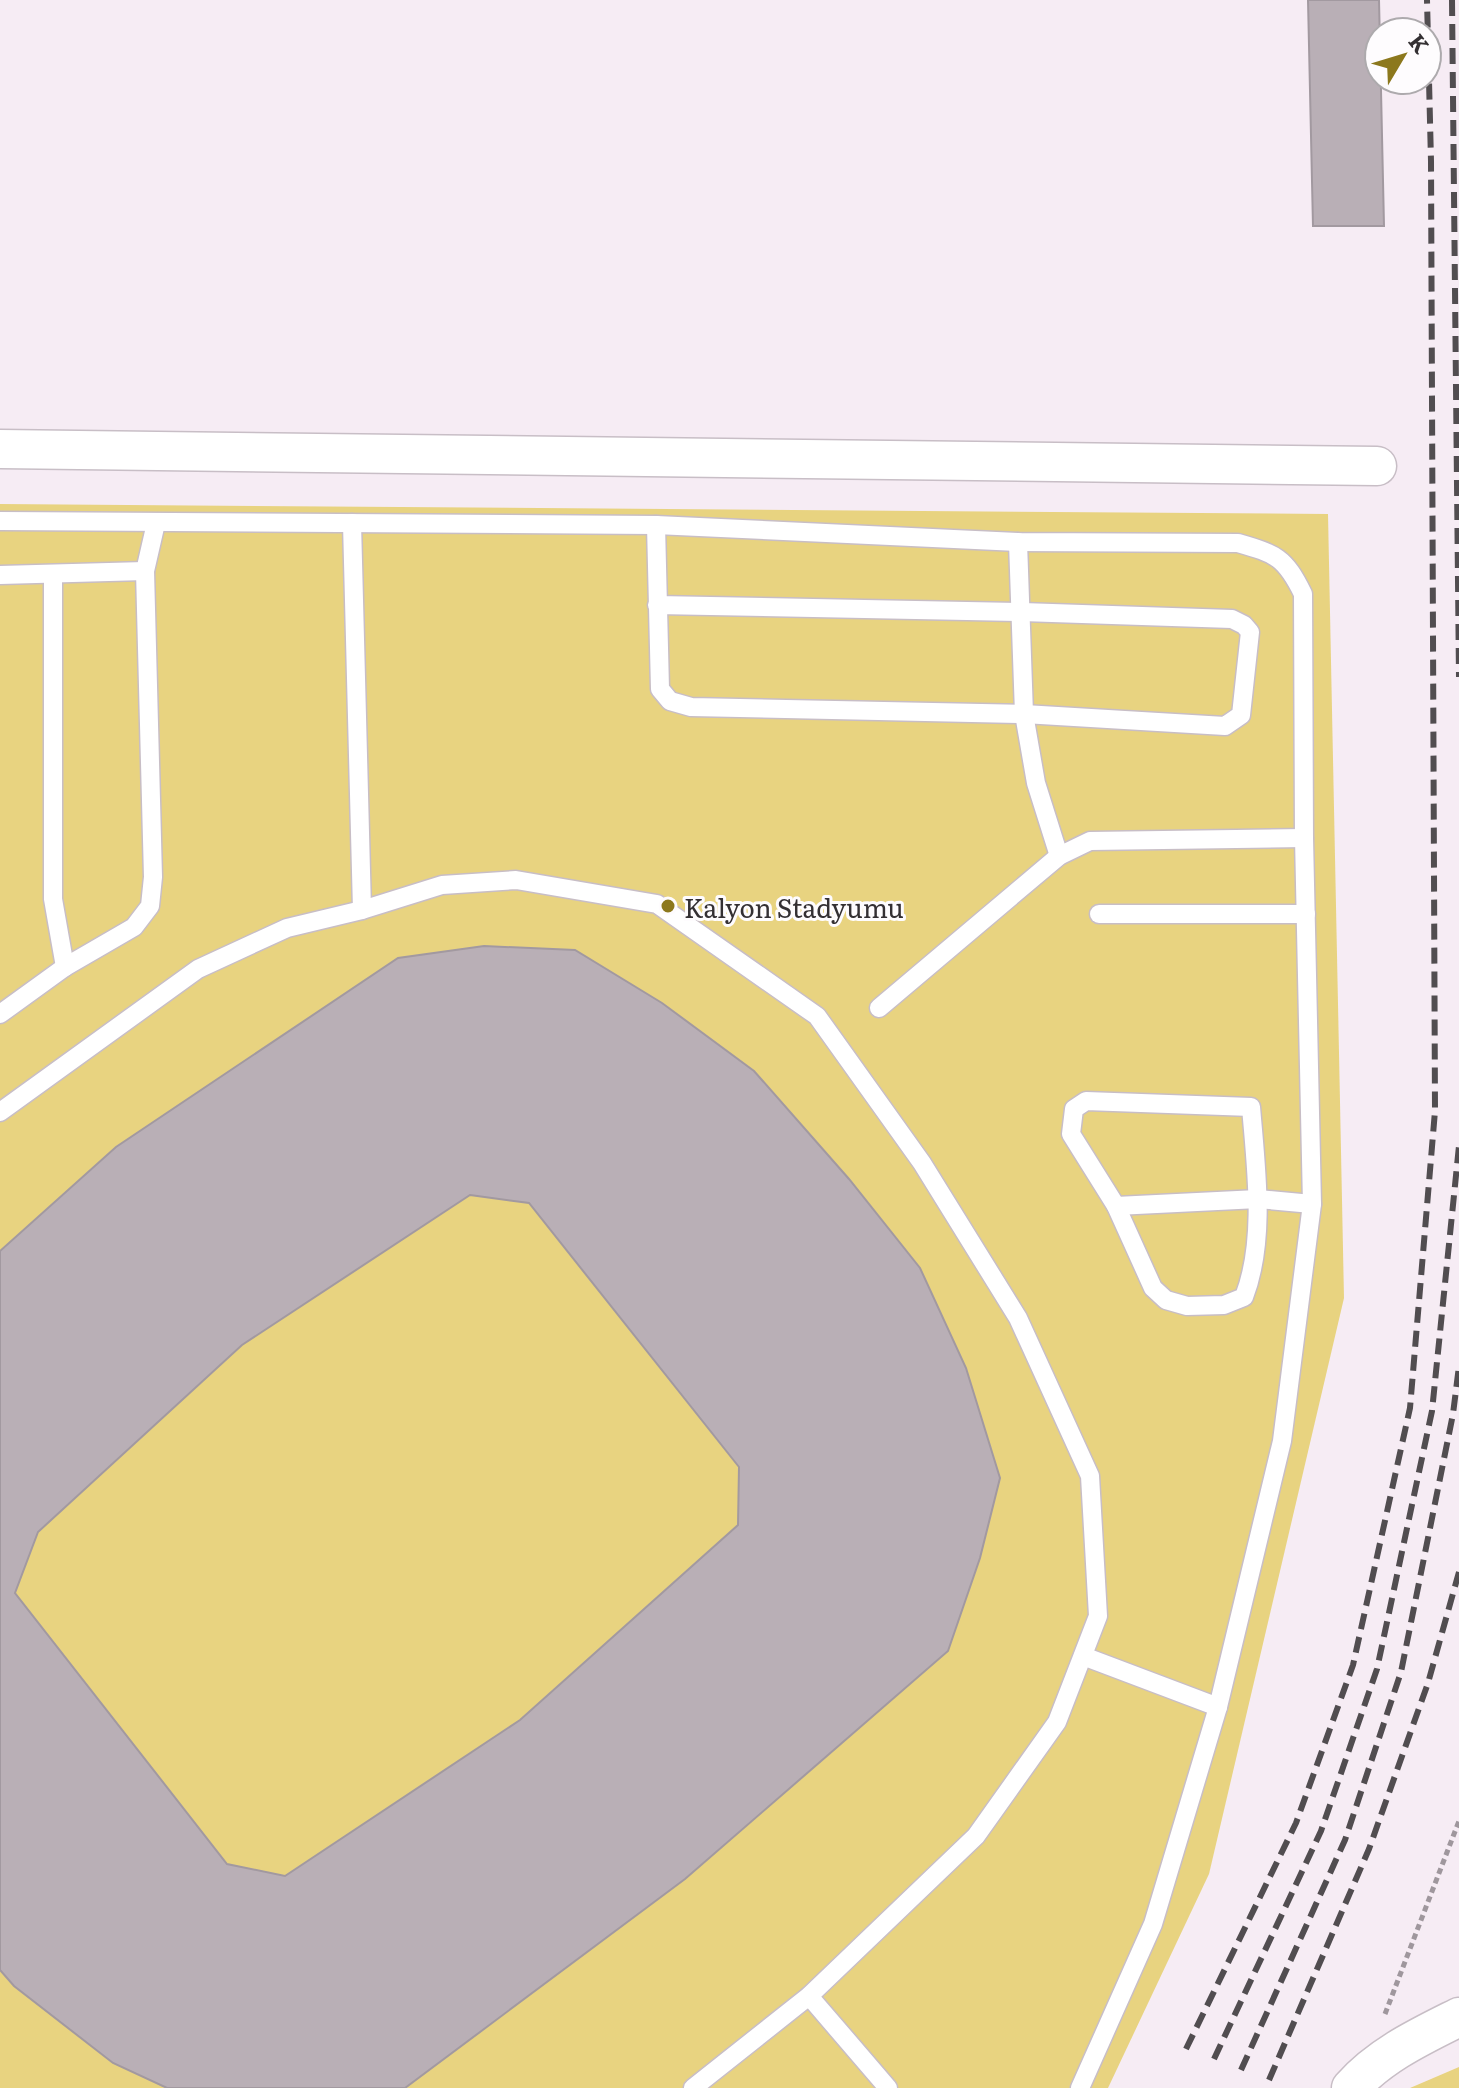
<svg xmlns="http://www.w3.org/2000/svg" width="1459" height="2088" font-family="Literata,serif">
  <rect width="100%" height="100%" fill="#f6ecf4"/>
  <!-- green -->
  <g fill="#e8d380">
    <polygon points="0,504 1328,514 1344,1298 1209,1874 1108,2088 0,2088"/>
    <polygon points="1459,2067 1459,2088 1410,2088"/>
  </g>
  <!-- building -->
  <g fill="#b9afb6" stroke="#a299a0" stroke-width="2" fill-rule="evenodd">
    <polygon points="1308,0 1379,0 1384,226 1313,226"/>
    <path d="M484,946L575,950L662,1003L754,1071L849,1179L920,1268L966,1368L1000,1478L980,1558L948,1651L685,1879L405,2088H167L113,2063L14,1986L0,1970V1251L116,1147L398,958ZM470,1195L529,1203L739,1467L738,1525L520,1720L285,1876L227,1864L15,1593L38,1532L242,1345Z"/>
  </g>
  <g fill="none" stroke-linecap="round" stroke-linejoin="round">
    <!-- lane casing -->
    <g stroke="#c8bec6" stroke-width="21">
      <g id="lane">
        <path d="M0,521L656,525L1018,542L1238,543C1276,554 1285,557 1303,594L1304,838L1312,1204L1282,1441L1218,1707L1153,1924L1080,2088"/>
        <polyline points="352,523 362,910"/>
        <polyline points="656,525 660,689 670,701 691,707 1024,714 1225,726 1241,715 1250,632 1244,625 1232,619 1022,612 657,605"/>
        <polyline points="1018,542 1024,714 1036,783 1059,856"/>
        <polyline points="0,575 145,571"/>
        <polyline points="53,575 53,899 65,967"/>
        <polyline points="1099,914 1306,914"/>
        <polyline points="879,1008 1059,856 1090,841 1304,838"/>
        <polyline points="0,1014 65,967 134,927 150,906 153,877 145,571 156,523"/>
        <path d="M1086,1101L1251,1107C1256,1168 1266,1240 1244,1297L1224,1305L1187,1306L1166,1300L1153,1288L1116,1206L1071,1134L1074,1109Z"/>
        <polyline points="0,1112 198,969 287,928 362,910 442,885 516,880 657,904 817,1016 922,1163 1018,1318 1090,1476 1098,1616 1057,1722 976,1836 809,1996 693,2088"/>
        <polyline points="1116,1206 1258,1199 1312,1204"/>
        <polyline points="1083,1656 1218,1707"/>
        <polyline points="809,1996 888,2088"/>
      </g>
    </g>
    <!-- street casing -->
    <g stroke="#c8bec6" stroke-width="41">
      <g id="street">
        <polyline points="0,449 1377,466"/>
        <path d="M1351,2088C1380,2055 1421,2036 1459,2017"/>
      </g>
    </g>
    <!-- path -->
    <polyline stroke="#9f979d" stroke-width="5" stroke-dasharray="6 4" stroke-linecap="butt" points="1385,2014 1459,1821"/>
    <!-- lane -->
    <use href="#lane" stroke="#fff" stroke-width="18"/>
    <!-- street -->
    <use href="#street" stroke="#fff" stroke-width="38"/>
    <!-- rail -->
    <g stroke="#514d50" stroke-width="6" stroke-dasharray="16 8" stroke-linecap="butt">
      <polyline points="1452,0 1459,677"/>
      <polyline points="1186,2049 1296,1823 1353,1665 1410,1408 1435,1111 1431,161 1427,0"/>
      <polyline points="1214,2059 1321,1831 1377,1669 1432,1411 1459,1146"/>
      <polyline points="1241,2070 1345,1840 1401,1672 1453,1414 1459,1366"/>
      <polyline points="1269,2080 1369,1849 1428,1683 1459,1572"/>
    </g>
  </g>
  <!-- markers -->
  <circle fill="#8c781d" stroke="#fefcfe" stroke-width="3" cx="668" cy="906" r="8"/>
  <g text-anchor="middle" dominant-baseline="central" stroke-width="6" stroke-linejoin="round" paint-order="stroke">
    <!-- poi labels -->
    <g font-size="26" fill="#343033" stroke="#fefcfe" text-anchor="start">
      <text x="684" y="906">Kalyon Stadyumu</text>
    </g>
  </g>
  <!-- north arrow -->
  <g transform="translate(1403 56) rotate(52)"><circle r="38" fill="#fefcfe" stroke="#adaaad" stroke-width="2"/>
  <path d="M0-6L14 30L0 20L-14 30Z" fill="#8c781d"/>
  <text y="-12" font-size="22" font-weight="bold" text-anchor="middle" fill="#343033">K</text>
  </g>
</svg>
